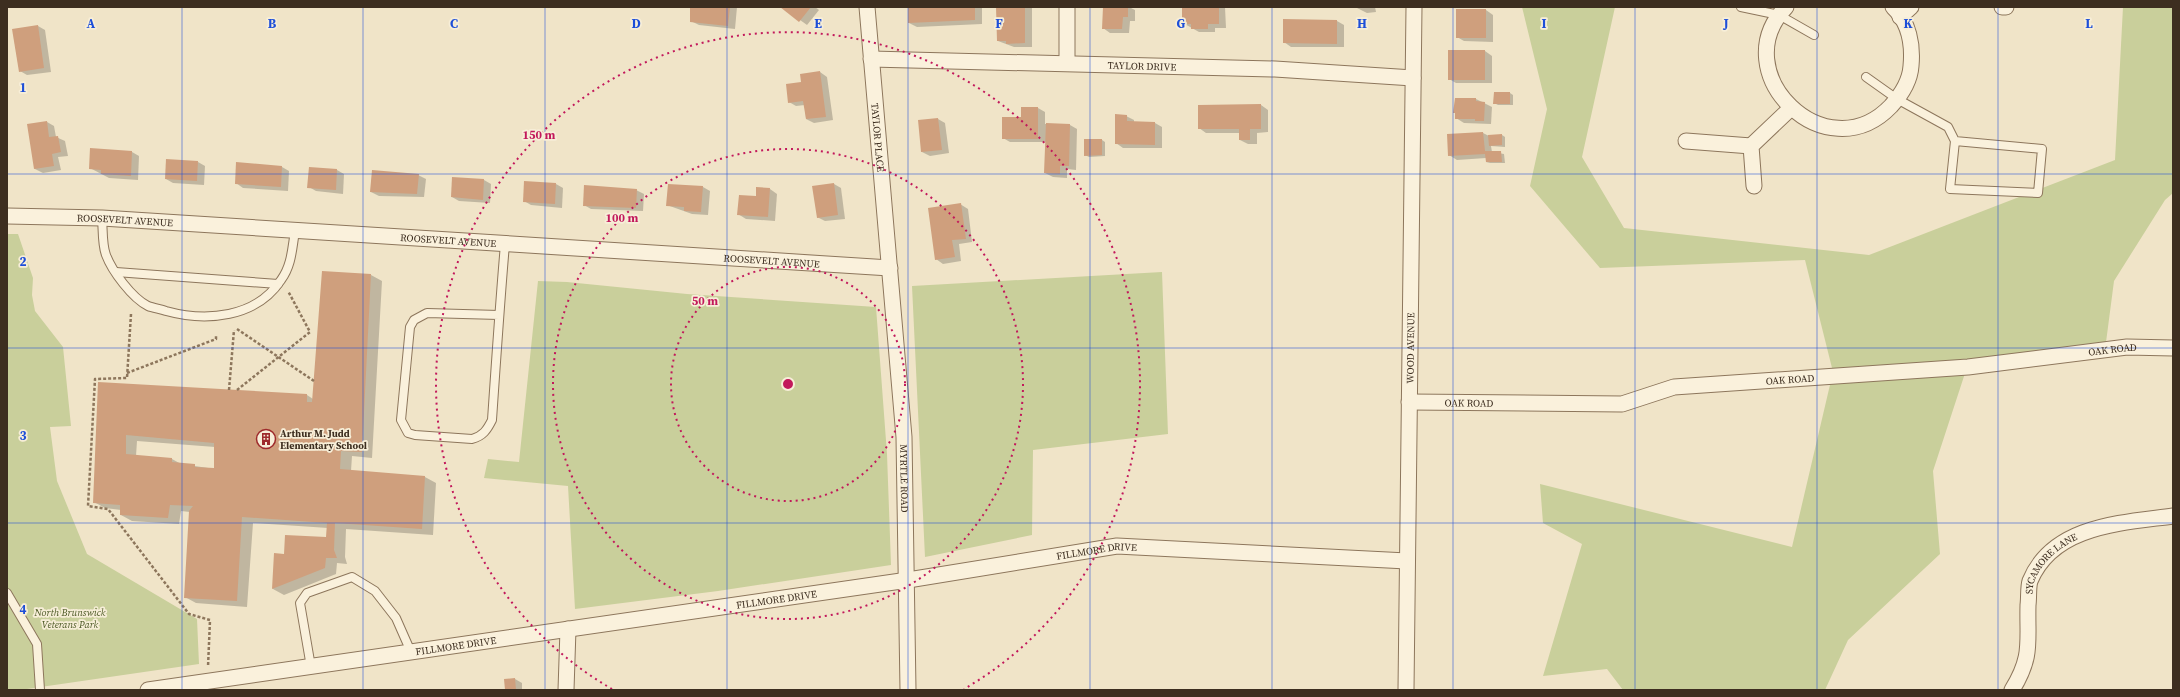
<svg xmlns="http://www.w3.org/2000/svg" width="2180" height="697" font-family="'Source Serif 4',serif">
  <rect width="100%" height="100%" fill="#f0e4c8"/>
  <!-- green -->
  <g fill="#c9cf9b">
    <polygon points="1522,7 1615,7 1582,157 1624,228 1869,255 2115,160 2123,7 2173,7 2173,193 2165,200 2114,281 2105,350 1969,361 1933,471 1940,554 1848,640 1825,690 1623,690 1607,669 1543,676 1582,544 1543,523 1540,484 1792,547 1833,372 1805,260 1600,268 1530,186 1547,109"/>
    <polygon points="7,234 18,234 33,278 32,295 35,311 63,347 71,426 50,427 57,481 87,554 197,619 199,664 20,690 7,690"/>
    <polygon points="1162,272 1168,434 1033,450 1032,535 925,557 912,286"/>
    <polygon points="538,281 567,282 687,294 876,307 887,454 891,565 718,591 575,609 568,486 484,478 488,459 519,462"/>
  </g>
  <!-- shadow -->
  <g fill="#0003" fill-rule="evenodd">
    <polygon points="692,7 737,7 735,29 699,25 691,21"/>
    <polygon points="782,7 815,7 819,10 807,25"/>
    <polygon points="909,7 982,7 982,24 917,27 909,23"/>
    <polygon points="997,7 1032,7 1032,47 1014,47 998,41"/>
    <polygon points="1104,7 1129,7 1135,10 1135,21 1130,21 1129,33 1110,33 1103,28"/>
    <polygon points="1183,7 1225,7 1226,28 1215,28 1215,32 1199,32 1183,23"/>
    <polygon points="1355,7 1375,7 1376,12 1367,13"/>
    <polygon points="1486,10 1493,15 1493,42 1464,41 1457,37"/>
    <polygon points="1337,21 1344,25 1344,47 1291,47 1284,42"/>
    <polygon points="38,26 45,30 51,72 27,75 20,71"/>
    <polygon points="1449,51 1485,51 1492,56 1492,83 1456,83 1449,79"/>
    <polygon points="820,72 827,77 833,120 814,123 806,119 805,105 796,106 789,102 802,82"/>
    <polygon points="1510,93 1513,95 1513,105 1498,105 1494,103"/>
    <polygon points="1476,99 1492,107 1491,124 1464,123 1456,118"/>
    <polygon points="1261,105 1268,110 1268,132 1257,133 1257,144 1248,144 1240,140 1240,133 1206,133 1199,128"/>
    <polygon points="1038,108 1045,112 1045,124 1070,125 1077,129 1076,170 1067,169 1067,178 1053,177 1045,173 1046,142 1010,142 1003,138 1022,118"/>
    <polygon points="1126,116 1134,120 1134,122 1155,123 1162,127 1162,148 1123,148 1116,143"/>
    <polygon points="938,119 945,123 949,153 930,156 922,152"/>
    <polygon points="47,122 54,126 56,137 65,141 68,156 58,157 61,170 43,173 35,169 28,125"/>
    <polygon points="1483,133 1489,136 1502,135 1505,137 1505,147 1491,146 1492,152 1504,154 1505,163 1490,163 1486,162 1486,158 1457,160 1449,155 1448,135"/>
    <polygon points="1102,140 1105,142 1105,156 1089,157 1085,155"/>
    <polygon points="91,149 132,152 139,156 138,180 109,178 90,168"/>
    <polygon points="198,162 205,166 204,185 173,183 166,179"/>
    <polygon points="282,167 289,171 288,191 243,188 236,183"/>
    <polygon points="310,168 337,170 344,174 343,194 316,191 309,187"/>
    <polygon points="418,175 426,179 424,197 379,196 371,192"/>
    <polygon points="453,178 484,180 491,184 490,203 459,201 452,197"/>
    <polygon points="556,184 563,188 562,208 531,205 524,201"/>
    <polygon points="834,184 841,188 845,219 825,221 817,217"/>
    <polygon points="703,187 710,191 708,215 692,214 667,205"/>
    <polygon points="770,189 777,194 775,221 746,219 738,214 757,197"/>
    <polygon points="636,190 644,194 643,211 591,209 584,205"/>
    <polygon points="960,204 968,209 972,242 959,244 961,261 943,264 936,259"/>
    <path d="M371,275L382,281L372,458L352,456L351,471L425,477L436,483L433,535L346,529L345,557L347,564L337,563L336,574L284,595L273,589L275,554L285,555L327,538L328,528L253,523L247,607L196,603L185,597L190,512L181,511L179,524L132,521L121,515V510L105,508L94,502L99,383L307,395L313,399ZM137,441L215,447V469L181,464L172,459L136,456Z"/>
    <polygon points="515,679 522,683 522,690 506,690"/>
  </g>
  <!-- building -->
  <g fill="#cf9f7d" fill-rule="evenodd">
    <polygon points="690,7 730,7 728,26 690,22"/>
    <polygon points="780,7 811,7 799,22"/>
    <polygon points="908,7 975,7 975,20 908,23"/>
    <polygon points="996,7 1025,7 1025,43 1006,44 1006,41 997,41"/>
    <polygon points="1103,7 1128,7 1128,17 1123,17 1122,29 1102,29"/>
    <polygon points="1182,7 1219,7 1219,24 1208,24 1208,29 1191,29 1191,24 1182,24"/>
    <rect x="1456" y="9" width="30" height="29"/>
    <polygon points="1283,19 1337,20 1337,44 1283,43"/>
    <polygon points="38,25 44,68 19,72 12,29"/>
    <rect x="1448" y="50" width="37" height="30"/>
    <polygon points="820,71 826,117 806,119 803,101 788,103 786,84 801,82 800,74"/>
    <polygon points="1494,92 1510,92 1510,104 1493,104"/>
    <polygon points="1455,98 1476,98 1476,101 1485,102 1484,121 1475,121 1475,119 1455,119 1455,113 1453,113"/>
    <polygon points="1261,104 1261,129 1250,129 1250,140 1239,140 1239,129 1198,129 1198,105"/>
    <polygon points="1021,107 1038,107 1038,139 1002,139 1002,117 1021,117"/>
    <polygon points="1115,114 1127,115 1127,121 1155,122 1155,145 1115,144"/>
    <polygon points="938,118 942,150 921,152 918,120"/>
    <polygon points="47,121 49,137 58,136 61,152 52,154 54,166 34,169 27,124"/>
    <polygon points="1046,123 1070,124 1069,166 1060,166 1060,174 1044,173"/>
    <polygon points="1483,132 1485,151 1501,151 1502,162 1486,162 1485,154 1448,156 1447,134"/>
    <polygon points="1502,134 1502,145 1489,146 1488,135"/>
    <polygon points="1084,139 1102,139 1102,155 1084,156"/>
    <polygon points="90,148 132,151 131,176 101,174 101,170 89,169"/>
    <polygon points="166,159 198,161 197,181 165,179"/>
    <polygon points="236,162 282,166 281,187 235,184"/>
    <polygon points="309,167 337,169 336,190 307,188"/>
    <polygon points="372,170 419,174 417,194 370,192"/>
    <polygon points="452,177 484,179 483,200 451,197"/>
    <polygon points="524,181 556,183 555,204 523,202"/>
    <polygon points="834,183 838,215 817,218 812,186"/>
    <polygon points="668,184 703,186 701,212 684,211 684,207 666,206"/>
    <polygon points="584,185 637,189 636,208 583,206"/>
    <polygon points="756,187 770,188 768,217 737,215 739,195 756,196"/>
    <polygon points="961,203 966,239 952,240 955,257 935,260 928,208"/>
    <path d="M322,271L371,274L362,452L341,451L340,469L425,476L422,529L335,523L334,550L337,558H326L325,568L272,589L274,553L284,554L285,535L326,537L327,523L242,517L237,601L184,598L189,511L193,506L170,505L168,518L120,515V505L93,503L98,382L307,394V402H312ZM126,435L214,443V468L195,467V464L172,462V458L126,454Z"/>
    <polygon points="515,678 516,690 505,690 504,679"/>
  </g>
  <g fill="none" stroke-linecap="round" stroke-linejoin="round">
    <!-- lane casing -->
    <g stroke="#8d765c" stroke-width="10">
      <g id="lane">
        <polyline points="1741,7 1779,15 1814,35"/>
        <polyline points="1866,77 1897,99 1948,127 1955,141 2042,149 2038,193 1950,189 1955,141"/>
        <path d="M102,218C103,229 102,245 106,255C112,271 132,298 148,306C153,308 160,309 166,311C206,322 256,318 281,280C292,265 292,248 295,231"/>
        <polyline points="116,272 278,284"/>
        <path d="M499,315L427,313L414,320L410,327L401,420L408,433L415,435L472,439C483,436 487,430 492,420C496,361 500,302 505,244"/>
        <polyline points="7,593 37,644 40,690"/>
        <polyline points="311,667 300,603 307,593 352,577 375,591 396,618 411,652"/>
      </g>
    </g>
    <!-- street casing -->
    <g stroke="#8d765c" stroke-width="17">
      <g id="street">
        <path id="s1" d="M867,7L904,437L908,690"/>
        <path d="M1786,7C1723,72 1826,174 1891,106C1901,95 1910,81 1911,66C1913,45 1909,22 1893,7"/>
        <polyline points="2002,7 2006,7"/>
        <polyline points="1900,17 1911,7"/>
        <path id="s2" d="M871,59L1275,69L1413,78"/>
        <polyline points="1067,63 1067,7"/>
        <polyline points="1686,141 1751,146"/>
        <polyline points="1754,186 1751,146 1791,108"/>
        <path id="s3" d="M7,216L102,218L890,268"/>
        <path id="s4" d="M1409,402L1622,404L1674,387L1968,367L2127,347L2173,348"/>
        <path id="s5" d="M148,690L908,580L1117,546L1407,561"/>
        <polyline points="566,690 568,629"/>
        <path id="s6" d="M1406,690L1414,7"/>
        <path id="s7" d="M2012,690C2033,656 2027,642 2028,605C2029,598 2028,587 2030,581C2053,525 2122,523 2173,516"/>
      </g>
    </g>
    <!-- path -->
    <g stroke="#8d765c" stroke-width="2.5" stroke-dasharray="3 2" stroke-linecap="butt">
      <polyline points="131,314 127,378 95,379 88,506 108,509 189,614 210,620 208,667"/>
      <polyline points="237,329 314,381"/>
      <polyline points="127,373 216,339 216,335"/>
      <polyline points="229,390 234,330"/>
      <polyline points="237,390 310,332 288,291"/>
    </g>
    <!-- lane -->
    <use href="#lane" stroke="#faf1dc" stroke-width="8"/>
    <!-- street -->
    <use href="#street" stroke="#faf1dc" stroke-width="15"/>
  </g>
  <!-- grid -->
  <path fill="none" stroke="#1d4ed8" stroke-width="1" stroke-opacity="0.55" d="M182,7V690M363,7V690M545,7V690M727,7V690M908,7V690M1090,7V690M1272,7V690M1453,7V690M1635,7V690M1817,7V690M1998,7V690M7,174H2173M7,348H2173M7,523H2173"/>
  <!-- distance rings -->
  <g fill="none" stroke="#c2185b" stroke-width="2" stroke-dasharray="2 4">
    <circle cx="788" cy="384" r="117"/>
    <circle cx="788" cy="384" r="235"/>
    <path d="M612 689A352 352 0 1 1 964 689"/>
  </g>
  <!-- icons -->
  <defs>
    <g id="building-ring" transform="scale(1)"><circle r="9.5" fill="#f7eed8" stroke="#9e2a2b" stroke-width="1.5"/><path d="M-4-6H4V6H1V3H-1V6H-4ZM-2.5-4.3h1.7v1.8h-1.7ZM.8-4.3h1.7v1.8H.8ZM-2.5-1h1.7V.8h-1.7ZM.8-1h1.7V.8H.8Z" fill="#9e2a2b"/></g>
  </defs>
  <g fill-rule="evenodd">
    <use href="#building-ring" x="266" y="439"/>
  </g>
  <g text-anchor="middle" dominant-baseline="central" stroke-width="3.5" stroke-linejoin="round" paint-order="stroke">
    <!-- street labels -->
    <g font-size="10" fill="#3d2e20" stroke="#f7eed8">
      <text stroke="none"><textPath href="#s2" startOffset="271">TAYLOR DRIVE</textPath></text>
      <text stroke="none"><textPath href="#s1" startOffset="131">TAYLOR PLACE</textPath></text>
      <text stroke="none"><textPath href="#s3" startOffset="118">ROOSEVELT AVENUE</textPath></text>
      <text stroke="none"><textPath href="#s3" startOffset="442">ROOSEVELT AVENUE</textPath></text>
      <text stroke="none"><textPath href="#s3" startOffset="766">ROOSEVELT AVENUE</textPath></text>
      <text stroke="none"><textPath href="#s6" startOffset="342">WOOD AVENUE</textPath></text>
      <text stroke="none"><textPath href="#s4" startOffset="708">OAK ROAD</textPath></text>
      <text stroke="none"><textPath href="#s4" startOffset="384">OAK ROAD</textPath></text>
      <text stroke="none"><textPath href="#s4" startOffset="60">OAK ROAD</textPath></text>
      <text stroke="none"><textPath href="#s1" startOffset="473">MYRTLE ROAD</textPath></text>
      <text stroke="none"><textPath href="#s5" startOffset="959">FILLMORE DRIVE</textPath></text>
      <text stroke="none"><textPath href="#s7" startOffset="139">SYCAMORE LANE</textPath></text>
      <text stroke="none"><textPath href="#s5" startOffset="635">FILLMORE DRIVE</textPath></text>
      <text stroke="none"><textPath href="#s5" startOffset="311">FILLMORE DRIVE</textPath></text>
    </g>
    <!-- poi labels -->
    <g font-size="10" font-weight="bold" fill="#3d2e20" stroke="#f7eed8" text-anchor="start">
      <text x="280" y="433">Arthur M. Judd<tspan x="280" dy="12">Elementary School</tspan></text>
    </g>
    <!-- park labels -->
    <g font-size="10" font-style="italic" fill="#4d5a26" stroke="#f7eed8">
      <text x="70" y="612">North Brunswick<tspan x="70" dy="12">Veterans Park</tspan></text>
    </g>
  </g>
  <g font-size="13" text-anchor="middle" font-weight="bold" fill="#1d4ed8" stroke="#f7eed8" stroke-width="3.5" stroke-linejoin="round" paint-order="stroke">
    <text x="91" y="28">A</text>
    <text x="272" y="28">B</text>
    <text x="454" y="28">C</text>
    <text x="636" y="28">D</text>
    <text x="818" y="28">E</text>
    <text x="999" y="28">F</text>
    <text x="1181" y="28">G</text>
    <text x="1362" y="28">H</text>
    <text x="1544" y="28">I</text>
    <text x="1726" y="28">J</text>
    <text x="1908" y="28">K</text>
    <text x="2089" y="28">L</text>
    <text x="23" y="92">1</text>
    <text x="23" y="266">2</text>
    <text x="23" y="440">3</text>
    <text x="23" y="614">4</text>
  </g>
  <circle cx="788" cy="384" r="6" fill="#c2185b" stroke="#f7eed8" stroke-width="2"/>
  <g font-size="12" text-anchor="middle" font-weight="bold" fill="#c2185b" stroke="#f7eed8" stroke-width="3.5" stroke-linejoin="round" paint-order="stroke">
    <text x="539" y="139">150 m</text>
    <text x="622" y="222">100 m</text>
    <text x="705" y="305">50 m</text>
  </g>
  <!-- border -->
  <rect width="2180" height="697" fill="none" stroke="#3d2e20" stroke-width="16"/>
</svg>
